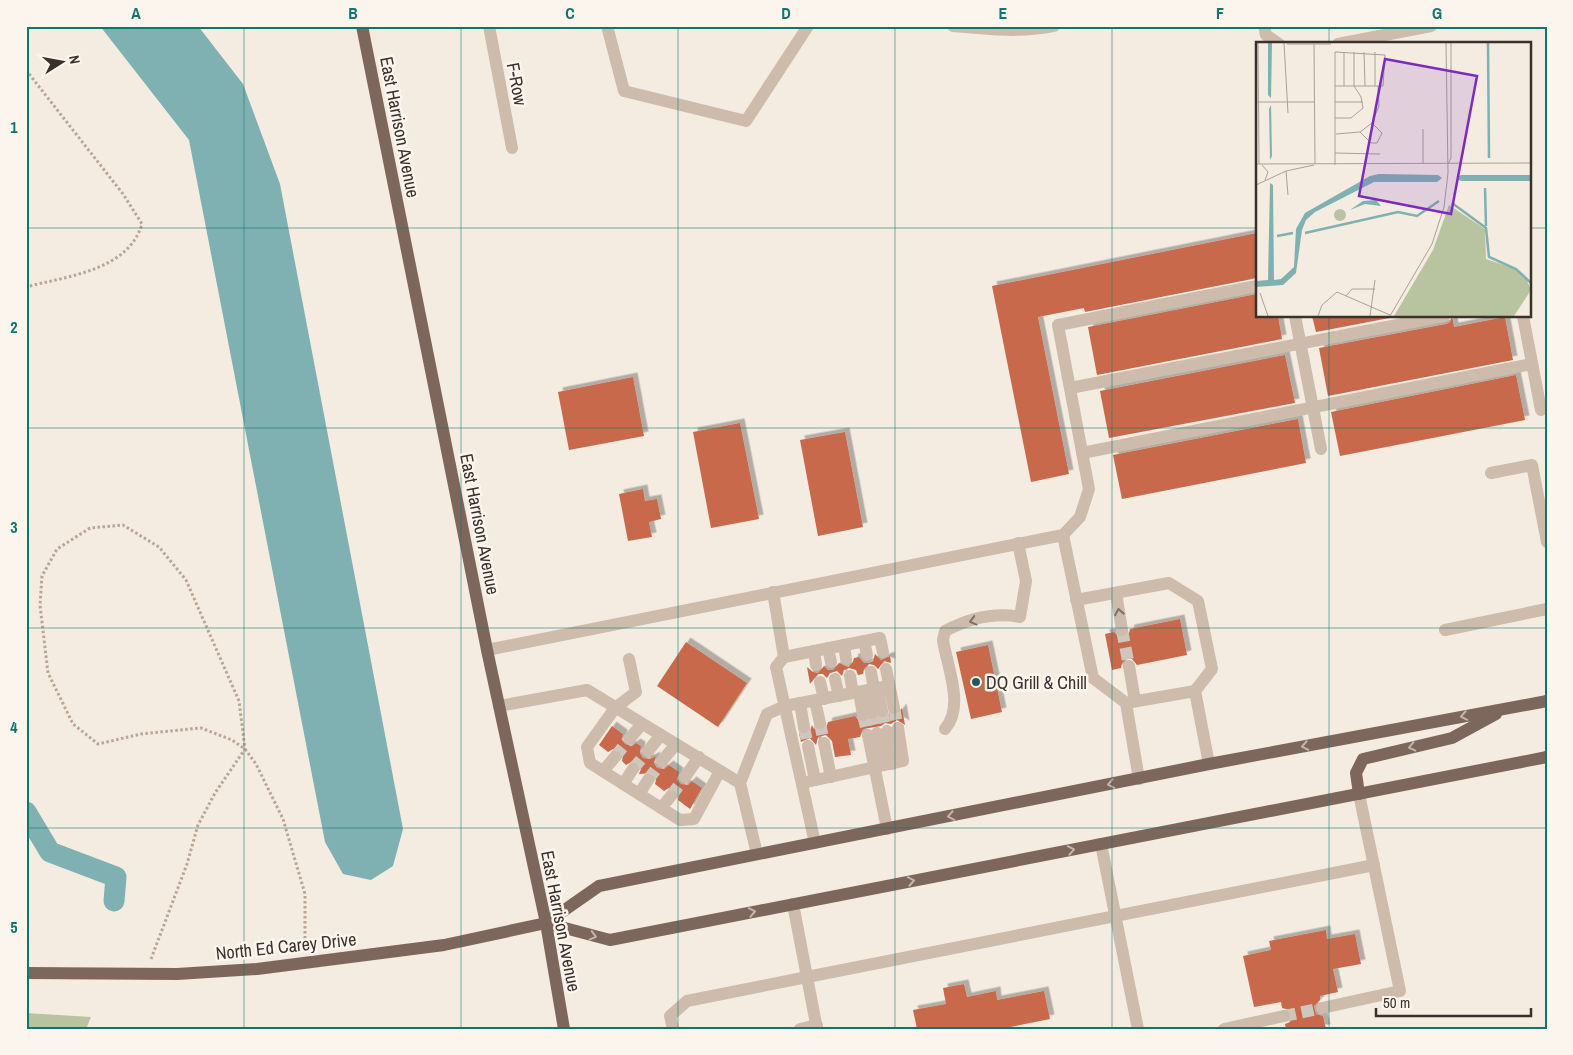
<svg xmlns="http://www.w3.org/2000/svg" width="1573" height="1055" font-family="'Archivo Narrow',sans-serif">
  <defs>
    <filter id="shadow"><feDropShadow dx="4.5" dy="-4.5" stdDeviation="0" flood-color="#0004"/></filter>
  </defs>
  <rect width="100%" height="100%" fill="#f4ebe1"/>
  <!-- green -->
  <polygon fill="#b8c4a0" points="26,1013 91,1017 86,1029 26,1029"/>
  <!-- water -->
  <polygon fill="#7fb0b2" points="100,26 198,26 243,84 280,184 403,829 393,866 371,880 343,874 325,842 189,140"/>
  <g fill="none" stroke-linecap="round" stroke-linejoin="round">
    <!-- canal -->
    <polyline stroke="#7fb0b2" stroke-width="21" points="26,812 50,852 116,877 114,901"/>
  </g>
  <!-- building -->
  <g fill="#c8694b" filter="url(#shadow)">
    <polygon points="1257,233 1257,278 1085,312 1084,308 1038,317 1069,474 1031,482 992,286"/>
    <polygon points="1257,294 1257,316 1278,316 1282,339 1097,375 1088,327"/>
    <polygon points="1312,316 1400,316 1316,332"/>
    <polygon points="1452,316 1454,327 1505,317 1513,360 1328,396 1319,348 1446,324 1450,322"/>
    <polygon points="1285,355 1295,403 1109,438 1100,391"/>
    <polygon points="1516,375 1525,420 1340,456 1331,412"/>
    <polygon points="633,377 644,436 569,450 558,392"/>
    <polygon points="1298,419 1306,463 1122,499 1113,455"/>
    <polygon points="740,423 759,519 711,528 693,432"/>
    <polygon points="845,432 863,527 818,536 800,440"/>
    <polygon points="643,489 645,501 657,499 661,519 649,522 652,537 628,541 619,494"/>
    <polygon points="1180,619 1187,655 1137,665 1132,659 1127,658 1122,663 1121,668 1112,670 1105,634 1114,632 1119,637 1124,638 1129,633 1130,629"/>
    <polygon points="686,642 747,683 718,727 657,686"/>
    <polygon points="988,645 1002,712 971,719 956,652"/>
    <polygon points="875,654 881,660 890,656 891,663 884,661 878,669 874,665 869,664 864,669 863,674 858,675 856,670 849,668 844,670 842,676 837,671 830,673 827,678 823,674 818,674 810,684 807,667 813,672 818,673 824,666 828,670 833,670 839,663 848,667 853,662 854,658 859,657 864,663 869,663 873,661"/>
    <polygon points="902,708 905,725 897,720 891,724 885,723 881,726 863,729 860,737 848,739 851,755 835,757 832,741 826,735 818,737 816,745 810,738 801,742 799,733 809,734 812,725 814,729 821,731 826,729 828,722 855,716 860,722 865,723 878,718 884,719 889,714 896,716"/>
    <polygon points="612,726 623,734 622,740 625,744 632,746 636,743 641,746 640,753 643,758 650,759 656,756 654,763 657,768 664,769 669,765 679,772 677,780 681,784 688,785 692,781 702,788 690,809 678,800 679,794 676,790 669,788 664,791 655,784 656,780 653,773 639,774 641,769 638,763 633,761 626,765 622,761 623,755 620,751 613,749 608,752 599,745"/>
    <polygon points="1326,930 1327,939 1355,934 1361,964 1333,969 1338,992 1320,996 1320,1000 1314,1006 1316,1014 1323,1016 1326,1029 1286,1029 1285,1024 1290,1022 1292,1015 1290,1010 1282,1008 1281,1002 1254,1007 1243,956 1271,950 1269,941"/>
    <polygon points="964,984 967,997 996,991 997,1000 1044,991 1050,1019 1000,1029 917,1029 913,1010 946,1004 943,988"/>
  </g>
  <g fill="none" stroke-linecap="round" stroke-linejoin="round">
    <!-- minor-tunnel -->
    <g stroke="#cfc6bd" stroke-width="12" stroke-dasharray="12 6" stroke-linecap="butt">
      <polyline points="1122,630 1129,666"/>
      <polyline points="894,708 898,728"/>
      <polyline points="882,711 887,731"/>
      <polyline points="872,713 877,733"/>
      <polyline points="863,715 868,735"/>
      <polyline points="820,723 824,743"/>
      <polyline points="804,727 808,746"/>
      <polyline points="615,757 630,738"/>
      <polyline points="633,769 648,751"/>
      <polyline points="648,780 662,761"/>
      <polyline points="671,796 685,777"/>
      <polyline points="1284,1016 1322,1008"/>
    </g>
    <!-- path -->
    <g stroke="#b9a596" stroke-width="3" stroke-dasharray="2.5 2.5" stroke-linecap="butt">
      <path d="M26,70L123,194L142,224C128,271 67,276 26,287"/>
      <polyline points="151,959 187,864 198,825 215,793 245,749 239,701 186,580 159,547 123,525 90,528 57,549 42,576 40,605 48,673 73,724 98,744 141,734 201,728 232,740 245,749 256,764 283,819 305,894 305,947"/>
    </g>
    <!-- minor -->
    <g stroke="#cdbbac" stroke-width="12">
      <polyline points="489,26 512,148"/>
      <polyline points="607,26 624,91 746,121 808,26"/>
      <path d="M953,26C986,29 1021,33 1054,26"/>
      <polyline points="1264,26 1266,35 1279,44"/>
      <polyline points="1338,44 1431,26"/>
      <polyline points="1295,316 1321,449"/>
      <polyline points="1523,316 1541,410"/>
      <polyline points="1070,388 1444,316"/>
      <polyline points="1082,453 1532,364"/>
      <polyline points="1491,473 1532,465 1547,542"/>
      <polyline points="1063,535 1093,678 1126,703"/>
      <polyline points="773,592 784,657 776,667 815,843"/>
      <polyline points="1116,593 1122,630"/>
      <polyline points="1076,600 1169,583 1198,601 1212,669 1195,691"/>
      <polyline points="1445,630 1547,609"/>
      <polyline points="864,641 867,655"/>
      <polyline points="844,645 846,659"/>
      <polyline points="828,648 831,662"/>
      <polyline points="487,650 1063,535 1080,517 1089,489 1058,325 1257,286"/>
      <polyline points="814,651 816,665"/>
      <polyline points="784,657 880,638 883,652"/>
      <polyline points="629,659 636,692 615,708 587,747 590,763 680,820 694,819 720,771"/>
      <polyline points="1129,666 1135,701"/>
      <polyline points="886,669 894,708"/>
      <polyline points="871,672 874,689"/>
      <polyline points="850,676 853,693"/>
      <polyline points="835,679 839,696"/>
      <polyline points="820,682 824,699"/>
      <polyline points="878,688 882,711"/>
      <polyline points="867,691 872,713"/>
      <polyline points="859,692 863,715"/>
      <polyline points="815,701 820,723"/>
      <polyline points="800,703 804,727"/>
      <polyline points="499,706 587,690 740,783"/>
      <path d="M945,729C965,706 947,667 943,640L945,631C968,619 995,612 1020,617L1026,581L1018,543"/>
      <polyline points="887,731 892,764"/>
      <polyline points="877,733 883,765"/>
      <polyline points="868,735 887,829"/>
      <polyline points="630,738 642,724"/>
      <polyline points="824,743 831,777"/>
      <polyline points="808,746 815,780"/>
      <polyline points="648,751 661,735"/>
      <polyline points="662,761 676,744"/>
      <polyline points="603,771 615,757"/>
      <polyline points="685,777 699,757"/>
      <polyline points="1139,779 1126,703 1195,691 1209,764"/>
      <polyline points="802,783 903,761 898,728"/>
      <polyline points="623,784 633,769"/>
      <polyline points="639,794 648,780"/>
      <polyline points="661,808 671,796"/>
      <polyline points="1101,844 1138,1029"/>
      <polyline points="757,854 740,783 767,714 785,706 889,686"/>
      <polyline points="793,904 807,977 1374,865"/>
      <polyline points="1322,1008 1400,991 1359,794"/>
      <polyline points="673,1029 670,1016 687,1001 807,977 817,1029"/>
      <polyline points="800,1029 817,1025"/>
      <polyline points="1224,1029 1284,1016"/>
    </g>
    <!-- major -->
    <g stroke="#7d675c" stroke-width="12">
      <polyline points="362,26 487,650 546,923 564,1029"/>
      <polyline points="1359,794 1356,773 1363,759 1452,738 1496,714"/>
      <polyline points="546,923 610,940 1547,757"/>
      <polyline points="26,973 177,974 257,969 444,945 546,923 599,886 1209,764 1547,701"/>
    </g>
  </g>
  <!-- one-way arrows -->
  <defs><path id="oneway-chevron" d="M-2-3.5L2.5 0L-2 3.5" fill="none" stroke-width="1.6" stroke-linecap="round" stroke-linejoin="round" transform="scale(1.25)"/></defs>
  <g stroke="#7d6f65">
    <use href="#oneway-chevron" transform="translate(1119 612) rotate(-100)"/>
    <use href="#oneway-chevron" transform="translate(973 621) rotate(165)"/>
  </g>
  <g stroke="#c2b5ac">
    <use href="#oneway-chevron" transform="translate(1464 716) rotate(169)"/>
    <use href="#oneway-chevron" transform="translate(1305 746) rotate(169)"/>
    <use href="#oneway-chevron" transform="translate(1412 747) rotate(167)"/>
    <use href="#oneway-chevron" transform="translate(1111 784) rotate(169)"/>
    <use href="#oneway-chevron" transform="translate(951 816) rotate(169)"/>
    <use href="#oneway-chevron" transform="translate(1071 850) rotate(-11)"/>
    <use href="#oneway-chevron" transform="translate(911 881) rotate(-11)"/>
    <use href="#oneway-chevron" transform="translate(752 912) rotate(-11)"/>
    <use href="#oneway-chevron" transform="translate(593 936) rotate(15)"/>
  </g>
  <!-- grid -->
  <path fill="none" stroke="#0f766e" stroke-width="1" stroke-opacity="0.55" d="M244,26V1029M461,26V1029M678,26V1029M895,26V1029M1112,26V1029M1329,26V44M26,228H1257M1529,228H1547M1329,316V1029M26,428H1547M26,628H1547M26,828H1547"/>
  <!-- markers -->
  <circle fill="#1f5a5e" stroke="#fbf5ee" stroke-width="2" cx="976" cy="682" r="5"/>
  <g text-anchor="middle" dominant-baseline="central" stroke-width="5" stroke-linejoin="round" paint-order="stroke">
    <!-- street labels -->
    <g font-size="18" fill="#3b302b" stroke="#fbf5ee">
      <text transform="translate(517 84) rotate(79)">F-Row</text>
      <text transform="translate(400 127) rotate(79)">East Harrison Avenue</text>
      <text transform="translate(480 524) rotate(79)">East Harrison Avenue</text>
      <text transform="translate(561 921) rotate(79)">East Harrison Avenue</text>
      <text transform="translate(286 946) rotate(-6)">North Ed Carey Drive</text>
    </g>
    <!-- poi labels -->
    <g font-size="18" fill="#3b302b" stroke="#fbf5ee" text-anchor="start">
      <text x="986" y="682">DQ Grill &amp; Chill</text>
    </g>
  </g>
  <!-- overview -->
  <g transform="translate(1256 42)">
    <rect width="275" height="275" fill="#f4ebe1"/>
    <path d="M193,163L229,187L230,217L260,227L269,234L275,248L258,274H138L177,208ZM78 173a6 6 0 1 1 12 0a6 6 0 1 1-12 0Z" fill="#b8c4a0"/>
    <path d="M12,1H16L15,56L12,53ZM15,63L16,114L14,118L13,67ZM123,132L182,133L186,136L181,140H118L59,170L50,178L46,188L40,231L27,243L0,245V239L12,238L14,141L17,143L18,238L25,237L38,225L40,187L49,171L114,134ZM205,133H275V139H205L200,136ZM120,158L125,164L109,162L94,168L107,159Z" fill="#7fb0b2"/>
    <path fill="none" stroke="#7fb0b2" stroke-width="2.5" d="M232,1L233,116M229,146L230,184M196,161L230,186L233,215L260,227L275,241M49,191L142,170L161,174L183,159M21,194L37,191"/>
    <path fill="none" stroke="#aaa098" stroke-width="1" d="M2,1L3,122M28,1L32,71M31,2H58M88,10V44M108,10L109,44M79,44H127L129,13L79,10V123M119,44V10M0,60H58M79,60H107M79,76H95L107,66L105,55L98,44V10M167,87V122M104,90L115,101H121L126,91L116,81M80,92L104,90L116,81L123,64L122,44M79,111L124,112M0,122L275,121M59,122L58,2H75M192,122L195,116V1M6,123L12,130L9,138M30,129L32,153M0,143L30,129L58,123M4,251L12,274M90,254L96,247H119M62,274L66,263L81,250L134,273M114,274L119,238M134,274L176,202L188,165L192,131L190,1"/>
    <path fill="#7b2cbf" fill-opacity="0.15" stroke="#7b2cbf" stroke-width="2.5" d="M129,17L221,34L195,172L103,154Z"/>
    <rect width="275" height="275" fill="none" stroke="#3b302b" stroke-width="2.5"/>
  </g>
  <!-- border -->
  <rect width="1573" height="1055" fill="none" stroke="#fbf5ee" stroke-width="55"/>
  <!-- north arrow -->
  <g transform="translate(62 62) rotate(79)" stroke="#fbf5ee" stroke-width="4" paint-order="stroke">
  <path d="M0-4L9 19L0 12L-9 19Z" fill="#3b302b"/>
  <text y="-8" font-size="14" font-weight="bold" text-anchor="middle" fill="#3b302b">N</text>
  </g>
  <!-- scale -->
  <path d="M1376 1008v8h155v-8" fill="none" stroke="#3b302b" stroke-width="2.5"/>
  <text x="1383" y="1008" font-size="15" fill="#3b302b" stroke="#fbf5ee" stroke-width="4" paint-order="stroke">50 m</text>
  <rect x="28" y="28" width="1518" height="1000" fill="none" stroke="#0f766e" stroke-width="2"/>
  <g font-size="16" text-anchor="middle" font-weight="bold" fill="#0f766e">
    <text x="136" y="19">A</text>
    <text x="353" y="19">B</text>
    <text x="570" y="19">C</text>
    <text x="786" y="19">D</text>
    <text x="1003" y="19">E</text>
    <text x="1220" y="19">F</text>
    <text x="1437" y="19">G</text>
    <text x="14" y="133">1</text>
    <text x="14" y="333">2</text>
    <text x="14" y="533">3</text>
    <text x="14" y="733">4</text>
    <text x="14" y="933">5</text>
  </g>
</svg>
